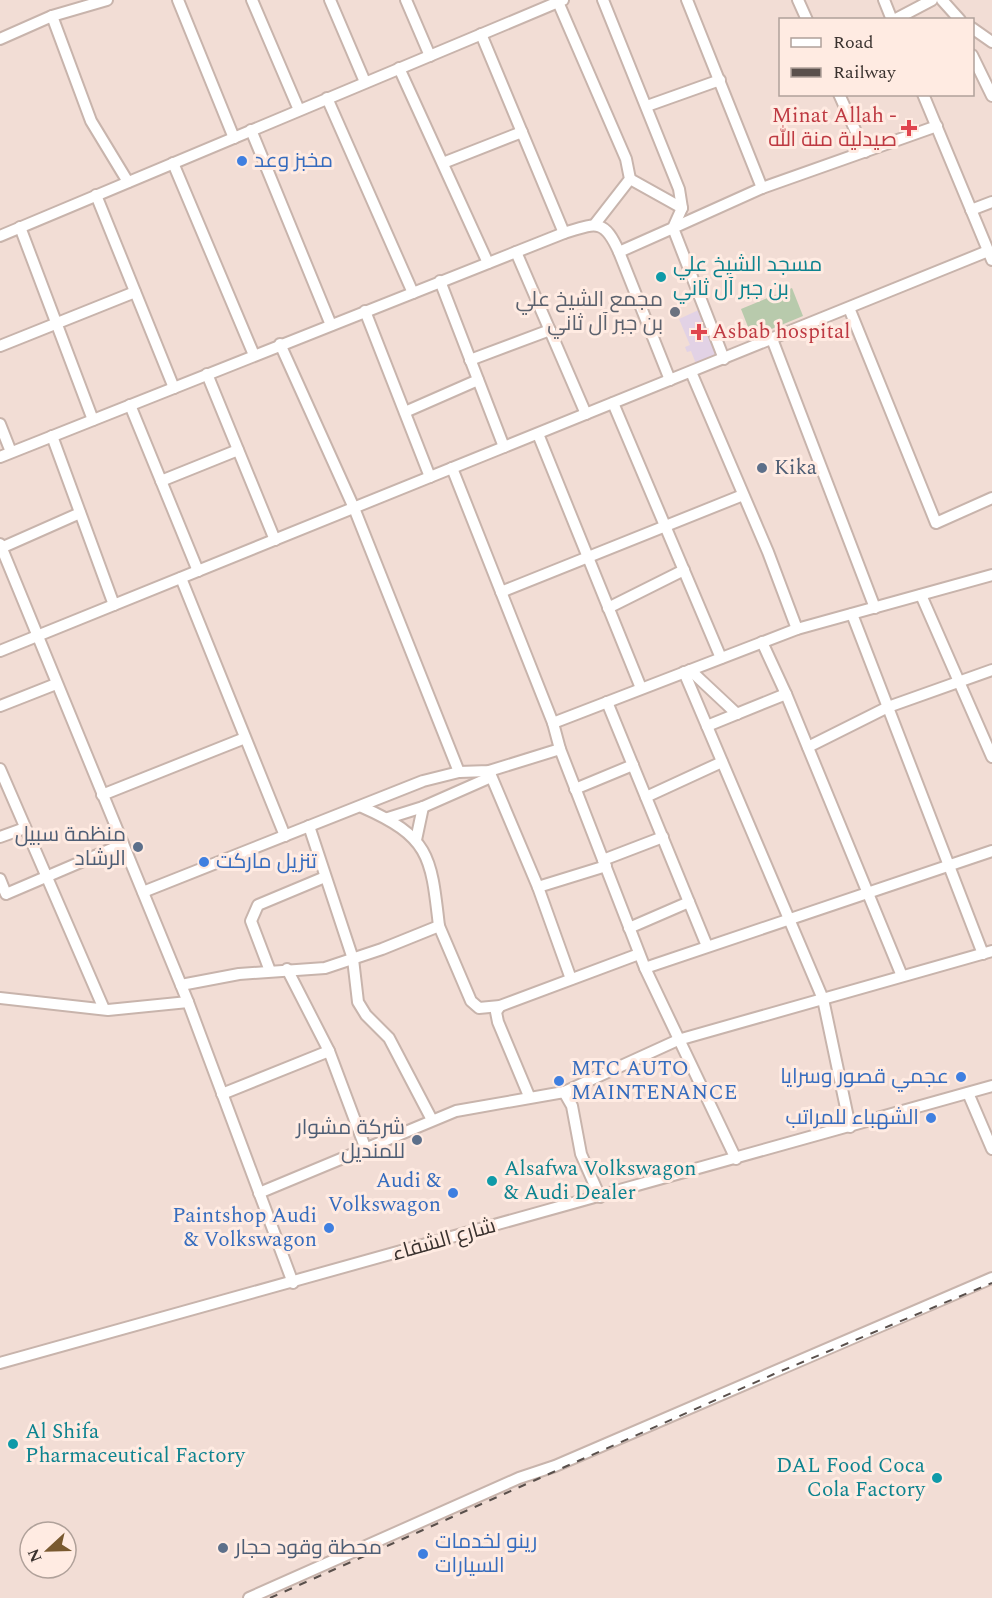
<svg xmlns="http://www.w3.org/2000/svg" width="992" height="1598" font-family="Spectral,Cairo,serif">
  <rect width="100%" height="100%" fill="#f2ddd5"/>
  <!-- medical -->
  <polygon fill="#e2d2e5" points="703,308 724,358 698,369 691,351 687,352 685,347 690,345 679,319"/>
  <!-- green -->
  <polygon fill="#b8caac" points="792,288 803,316 752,337 741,309"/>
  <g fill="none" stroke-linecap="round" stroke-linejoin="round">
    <!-- minor casing -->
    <g stroke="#c8b4ac" stroke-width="14">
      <g id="minor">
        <polyline points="178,0 234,138"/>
        <polyline points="252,0 299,110"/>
        <polyline points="330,0 365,82"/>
        <polyline points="406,0 430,56"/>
        <polyline points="687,0 762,188"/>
        <polyline points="798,0 807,20"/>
        <polyline points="884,0 892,20"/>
        <polyline points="942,0 960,20"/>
        <polyline points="558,2 626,159 630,179 595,224"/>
        <polyline points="52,16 91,121 128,182"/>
        <polyline points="894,20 932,0"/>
        <polyline points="972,28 992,42"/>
        <polyline points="481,34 564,233"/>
        <polyline points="0,39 52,16 107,0"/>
        <polyline points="972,55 992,96"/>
        <polyline points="399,68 488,263"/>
        <polyline points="839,94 865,152"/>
        <polyline points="923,94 992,260"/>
        <polyline points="327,98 413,293"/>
        <polyline points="647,106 720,80"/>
        <polyline points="251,130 331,325"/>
        <polyline points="173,163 254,355"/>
        <polyline points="443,163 522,132"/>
        <polyline points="630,179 682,208"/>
        <polyline points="96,195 174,388"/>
        <polyline points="971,210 992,202"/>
        <polyline points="20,227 93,420"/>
        <polyline points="0,236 563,0"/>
        <polyline points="516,252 586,414"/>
        <polyline points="619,252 670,380"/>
        <polyline points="440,281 504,447"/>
        <polyline points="849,308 936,523 992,498"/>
        <polyline points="365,311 430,477"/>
        <polyline points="772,339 875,608"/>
        <polyline points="280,344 354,508 459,772"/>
        <polyline points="0,346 135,292"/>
        <polyline points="724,359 673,228 762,188 937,126"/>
        <polyline points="470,360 550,330"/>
        <polyline points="691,372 768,552 797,629"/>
        <polyline points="207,374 275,540"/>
        <polyline points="613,403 721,658"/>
        <polyline points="130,405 198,571"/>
        <polyline points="405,412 478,380"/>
        <polyline points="0,424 11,452"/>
        <polyline points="538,434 641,688"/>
        <polyline points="52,436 114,605"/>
        <path d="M0,457L564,233C596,223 604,218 619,252L673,228L682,208L679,189L603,0"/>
        <polyline points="452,468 553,723 560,749 645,968 736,1159"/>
        <polyline points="161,481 238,450"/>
        <polyline points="0,544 188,1002 293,1283"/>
        <polyline points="1,548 80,513"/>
        <polyline points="181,578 285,836"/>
        <polyline points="501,592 743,495"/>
        <polyline points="921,595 992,757"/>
        <polyline points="608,608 684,570"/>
        <polyline points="852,614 983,954"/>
        <polyline points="762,642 786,694 902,976"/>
        <polyline points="0,651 988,251"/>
        <polyline points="690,670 737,714"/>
        <polyline points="684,672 823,999 850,1127"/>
        <polyline points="607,702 707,946"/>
        <polyline points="0,706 56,684"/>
        <polyline points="553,723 797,629 992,575"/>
        <polyline points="707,726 786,694"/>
        <polyline points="808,747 888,707 992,670"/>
        <polyline points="0,769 104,1009"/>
        <polyline points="489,771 538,887"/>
        <polyline points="575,789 633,765"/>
        <polyline points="102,795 245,738"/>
        <polyline points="646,797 722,762"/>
        <polyline points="388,818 423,807 491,777"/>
        <polyline points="309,826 353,959 358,1002 366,1015 389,1038 432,1120"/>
        <polyline points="0,837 25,828"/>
        <polyline points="416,840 423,807"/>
        <polyline points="603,860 663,837"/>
        <polyline points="0,879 6,894 123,844"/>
        <polyline points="143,892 423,781 459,772 489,771 560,749"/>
        <polyline points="439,926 471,1001 479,1008 500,1006 639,954"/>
        <polyline points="629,928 689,902"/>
        <polyline points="645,968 992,851"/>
        <polyline points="287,969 329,1051 365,1147"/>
        <polyline points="270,971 251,921 258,905 325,877"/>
        <polyline points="571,979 538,887 606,866"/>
        <path d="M181,985L239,974L325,968L382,949L439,926C431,856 430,837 362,807"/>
        <polyline points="0,998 108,1010 188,1002"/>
        <polyline points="500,1006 496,1012 498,1022 529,1096"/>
        <polyline points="564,1092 678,1040 992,951"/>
        <polyline points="968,1093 992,1149"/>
        <polyline points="222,1094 329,1051"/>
        <polyline points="259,1193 456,1111 564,1092 572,1106 581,1154 600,1197"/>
        <polyline points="0,1363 992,1086"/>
        <polyline points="249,1598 519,1478 555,1466 992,1278"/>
      </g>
    </g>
    <!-- minor -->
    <use href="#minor" stroke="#fff" stroke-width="10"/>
    <!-- rail -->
    <polyline stroke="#5a504c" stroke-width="2" stroke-dasharray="8 8" stroke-linecap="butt" points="270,1598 774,1374 992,1283"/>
  </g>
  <!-- markers -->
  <g fill="#e0444e" stroke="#ffebe2" stroke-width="2">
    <path d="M906 119h6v6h6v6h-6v6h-6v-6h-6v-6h6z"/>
    <path d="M696 323h6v6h6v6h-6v6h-6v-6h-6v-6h6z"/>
  </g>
  <g fill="#3f7fe0" stroke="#ffebe2" stroke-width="2">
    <circle cx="242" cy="161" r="6"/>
    <circle cx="204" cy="862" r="6"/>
    <circle cx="961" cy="1077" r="6"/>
    <circle cx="559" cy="1081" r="6"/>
    <circle cx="931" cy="1118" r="6"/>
    <circle cx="453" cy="1193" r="6"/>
    <circle cx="329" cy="1228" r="6"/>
    <circle cx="423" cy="1554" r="6"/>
  </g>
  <g fill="#0f9aa8" stroke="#ffebe2" stroke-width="2">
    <circle cx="661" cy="277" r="6"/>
    <circle cx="492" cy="1181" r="6"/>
    <circle cx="13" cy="1444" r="6"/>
    <circle cx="937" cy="1478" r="6"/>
  </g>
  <circle fill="#6b7280" stroke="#ffebe2" stroke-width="2" cx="675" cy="312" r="6"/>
  <g fill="#5c6f8a" stroke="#ffebe2" stroke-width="2">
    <circle cx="762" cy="468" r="6"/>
    <circle cx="138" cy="847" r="6"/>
    <circle cx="417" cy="1140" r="6"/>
    <circle cx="223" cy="1548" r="6"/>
  </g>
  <g text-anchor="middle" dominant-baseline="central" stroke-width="6" stroke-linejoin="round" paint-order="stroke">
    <!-- health labels -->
    <g font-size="21" fill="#be3a42" stroke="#ffebe2" text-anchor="end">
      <text x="897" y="116">Minat Allah -<tspan x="897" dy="24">صيدلية منة الله</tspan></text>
      <text x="712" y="332" text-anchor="start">Asbab hospital</text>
    </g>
    <!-- shop labels -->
    <g font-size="21" fill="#366cbe" stroke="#ffebe2" text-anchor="start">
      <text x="254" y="161">مخبز وعد</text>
      <text x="216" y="862">تنزيل ماركت</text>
      <text x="571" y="1069">MTC AUTO<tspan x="571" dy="24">MAINTENANCE</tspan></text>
      <text x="949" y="1077" text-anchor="end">عجمي قصور وسرايا</text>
      <text x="919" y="1118" text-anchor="end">الشهباء للمراتب</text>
      <text x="441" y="1181" text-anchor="end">Audi &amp;<tspan x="441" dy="24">Volkswagon</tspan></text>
      <text x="317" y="1216" text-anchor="end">Paintshop Audi<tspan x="317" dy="24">&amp; Volkswagon</tspan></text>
      <text x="435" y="1542">رينو لخدمات<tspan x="435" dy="24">السيارات</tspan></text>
    </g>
    <!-- culture labels -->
    <g font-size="21" fill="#0d838f" stroke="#ffebe2" text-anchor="start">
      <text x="673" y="265">مسجد الشيخ علي<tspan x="673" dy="24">بن جبر آل ثاني</tspan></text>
      <text x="504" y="1169">Alsafwa Volkswagon<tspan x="504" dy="24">&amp; Audi Dealer</tspan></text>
      <text x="25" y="1432">Al Shifa<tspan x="25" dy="24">Pharmaceutical Factory</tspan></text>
      <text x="925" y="1466" text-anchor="end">DAL Food Coca<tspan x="925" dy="24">Cola Factory</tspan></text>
    </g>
    <!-- worship labels -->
    <g font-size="21" fill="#5b616d" stroke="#ffebe2" text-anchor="end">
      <text x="663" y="300">مجمع الشيخ علي<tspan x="663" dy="24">بن جبر آل ثاني</tspan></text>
    </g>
    <!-- service labels -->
    <g font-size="21" fill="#4e5e75" stroke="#ffebe2" text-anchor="start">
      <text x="774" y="468">Kika</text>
      <text x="126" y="835" text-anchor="end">منظمة سبيل<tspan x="126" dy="24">الرشاد</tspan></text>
      <text x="405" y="1128" text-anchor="end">شركة مشوار<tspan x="405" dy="24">للمنديل</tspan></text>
      <text x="235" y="1548">محطة وقود حجار</text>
    </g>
    <!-- street labels -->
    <g font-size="21" fill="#3a322f" stroke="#ffebe2">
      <text transform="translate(444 1240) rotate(-16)">شارع الشفاء</text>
    </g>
  </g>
  <!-- legend -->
  <rect x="779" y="18" width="195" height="78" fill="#ffebe2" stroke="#b0a19a" stroke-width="1.5"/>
  <rect x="791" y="38" width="30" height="9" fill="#ffffff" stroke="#b0a19a" stroke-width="1.5"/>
  <text x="833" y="48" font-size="18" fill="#3a322f">Road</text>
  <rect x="791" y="68" width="30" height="9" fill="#5a504c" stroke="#b0a19a" stroke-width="1.5"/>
  <text x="833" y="78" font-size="18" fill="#3a322f">Railway</text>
  <!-- north arrow -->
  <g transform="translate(48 1550) rotate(248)"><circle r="28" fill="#ffebe2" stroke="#b0a19a" stroke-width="1.5"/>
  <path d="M0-4.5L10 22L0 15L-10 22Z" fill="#79592f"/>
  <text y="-9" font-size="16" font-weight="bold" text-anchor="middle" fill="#3a322f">N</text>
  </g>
</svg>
